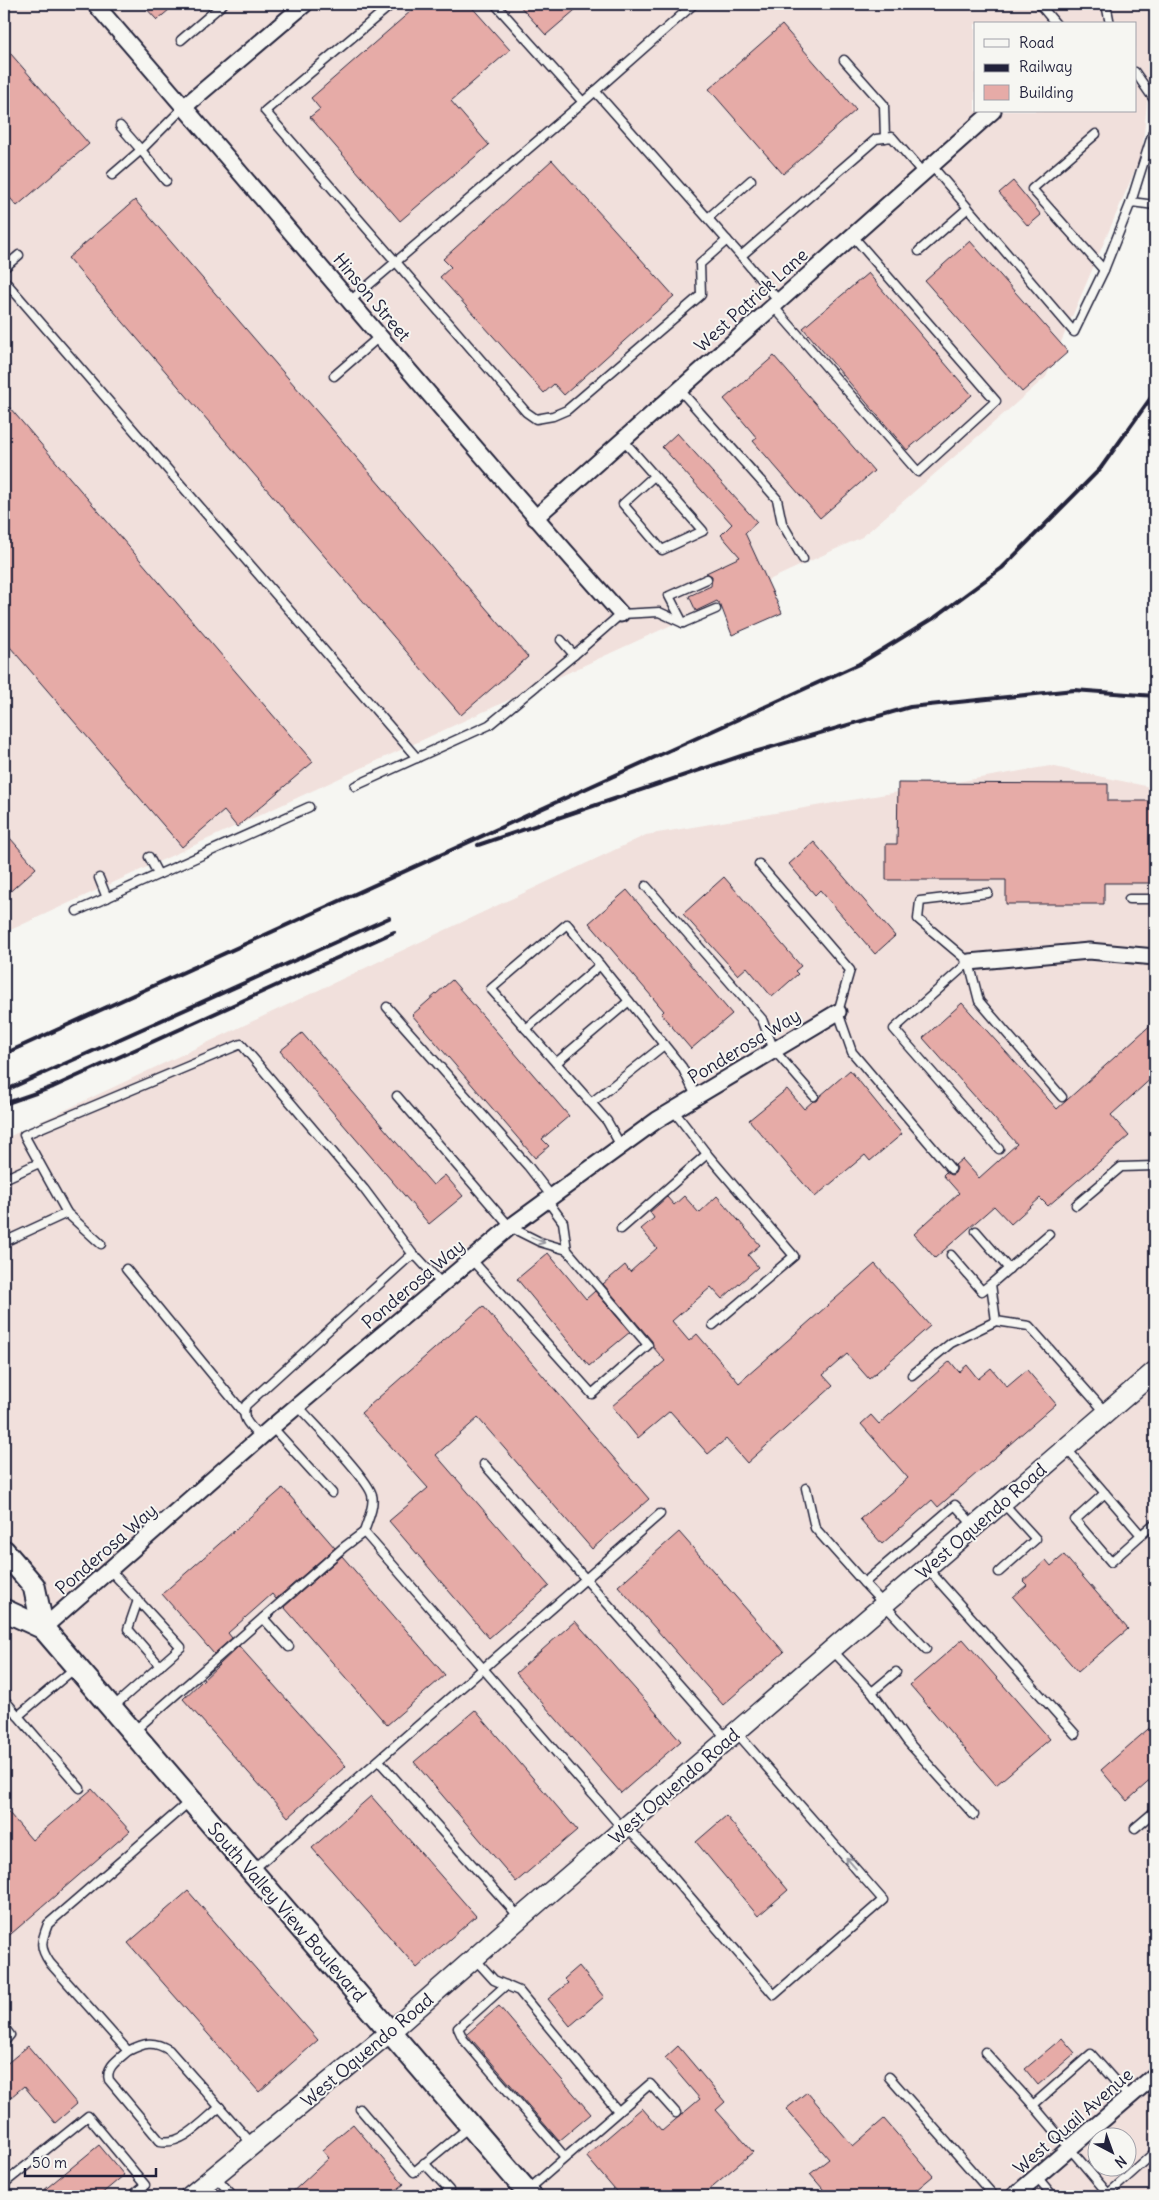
<svg xmlns="http://www.w3.org/2000/svg" width="1159" height="2200" font-family="Delius,sans-serif">
  <rect width="100%" height="100%" fill="#f6f6f2"/>
  <filter id="ink" filterUnits="userSpaceOnUse"><feTurbulence type="fractalNoise" baseFrequency=".02" numOctaves="2"/><feDisplacementMap in="SourceGraphic" scale="10" xChannelSelector="R" yChannelSelector="G"/><feConvolveMatrix kernelMatrix="1 2 1 2 8 2 1 2 1" color-interpolation-filters="sRGB"/></filter>
  <g filter="url(#ink)">
    <!-- built -->
    <g fill="#f1e0dc" fill-rule="evenodd">
      <path d="M4,4H1155V18L1142,154L1046,377L862,537L4,933ZM975,24H1135V111H975Z"/>
      <path d="M1050,766L1155,788V2196H4V1139L646,835ZM1096,2138H1126V2168H1096Z"/>
    </g>
    <!-- building -->
    <g fill="#e6aba7" stroke="#22223b">
      <polygon points="142,4 176,4 157,20"/>
      <polygon points="419,4 469,4 510,50 451,101 489,145 400,221 310,117 320,109 311,98"/>
      <polygon points="518,4 582,4 546,35"/>
      <polygon points="782,25 856,110 783,174 709,89"/>
      <polygon points="4,46 89,144 17,206 4,191"/>
      <polygon points="552,160 674,296 564,395 554,384 544,393 440,277 451,267 443,259"/>
      <polygon points="1013,181 1041,215 1028,226 999,193"/>
      <polygon points="135,200 528,657 461,715 68,258"/>
      <polygon points="970,241 1068,352 1022,392 925,281"/>
      <polygon points="868,273 972,395 907,450 803,328"/>
      <polygon points="774,356 874,471 820,518 753,441 757,438 724,399"/>
      <polygon points="4,401 313,762 237,827 224,811 182,847 4,640"/>
      <polygon points="677,433 757,522 745,533 782,613 732,635 721,606 717,601 696,611 689,596 711,586 712,576 706,573 740,557 721,535 732,524 662,447"/>
      <polygon points="898,783 1108,784 1108,801 1155,801 1155,883 1104,883 1104,904 1006,904 1006,880 886,880 886,844 897,844"/>
      <polygon points="4,831 36,868 4,897"/>
      <polygon points="814,842 895,936 875,954 820,890 815,895 789,864"/>
      <polygon points="724,877 801,966 795,971 798,974 772,997 747,967 738,975 683,914"/>
      <polygon points="627,890 732,1014 691,1049 661,1014 664,1011 589,923"/>
      <polygon points="452,980 569,1116 542,1139 549,1146 535,1158 412,1015"/>
      <polygon points="962,1003 1057,1109 1155,1021 1155,1075 1111,1115 1129,1136 1048,1206 1040,1198 1011,1224 994,1206 935,1258 914,1234 959,1193 943,1175 946,1172 952,1175 955,1173 957,1168 955,1165 962,1159 979,1178 1017,1144 923,1038"/>
      <polygon points="302,1033 433,1185 445,1175 463,1196 429,1224 280,1051"/>
      <polygon points="850,1070 902,1134 870,1161 865,1155 815,1197 749,1120 787,1089 804,1109 813,1101 817,1101 820,1096"/>
      <polygon points="684,1196 699,1213 717,1196 760,1245 748,1255 758,1267 722,1299 711,1287 672,1321 689,1341 697,1334 739,1383 875,1264 930,1326 869,1379 847,1354 823,1375 833,1386 747,1463 726,1439 708,1454 670,1411 638,1438 612,1406 665,1361 653,1347 652,1341 603,1284 625,1265 630,1272 657,1248 641,1229 654,1218 650,1212 667,1197 674,1205"/>
      <polygon points="548,1253 586,1299 595,1291 630,1332 589,1366 517,1279"/>
      <polygon points="483,1306 649,1499 592,1549 478,1418 436,1455 549,1586 489,1638 389,1521 428,1488 361,1413"/>
      <polygon points="950,1361 959,1372 967,1365 978,1379 991,1368 1007,1387 1027,1370 1056,1404 938,1507 932,1500 882,1544 860,1519 908,1478 861,1424 871,1415 879,1424"/>
      <polygon points="283,1488 335,1548 276,1599 272,1594 228,1633 232,1638 214,1654 162,1594"/>
      <polygon points="679,1532 784,1652 723,1705 618,1586"/>
      <polygon points="1064,1555 1128,1629 1078,1672 1013,1597 1027,1585 1023,1581 1046,1560 1051,1566"/>
      <polygon points="342,1556 445,1675 387,1725 284,1607"/>
      <polygon points="575,1621 681,1741 621,1793 516,1673"/>
      <polygon points="963,1639 1050,1739 996,1785 910,1685"/>
      <polygon points="239,1646 346,1766 288,1817 183,1699"/>
      <polygon points="475,1710 577,1830 516,1882 414,1762"/>
      <polygon points="1155,1723 1155,1776 1127,1801 1101,1770"/>
      <polygon points="92,1789 130,1831 4,1940 4,1807 32,1840"/>
      <polygon points="371,1796 476,1916 417,1968 312,1848"/>
      <polygon points="726,1816 788,1890 758,1916 696,1842"/>
      <polygon points="188,1891 318,2040 259,2092 128,1943"/>
      <polygon points="579,1966 604,1997 570,2026 548,1999 568,1983 564,1979"/>
      <polygon points="499,2006 591,2114 559,2141 467,2034"/>
      <polygon points="1062,2038 1075,2053 1038,2085 1025,2069"/>
      <polygon points="28,2046 77,2104 55,2123 24,2086 4,2103 4,2066"/>
      <polygon points="678,2046 725,2102 716,2110 753,2152 701,2196 620,2196 586,2156 642,2108 662,2131 700,2099 665,2058"/>
      <polygon points="807,2092 853,2146 884,2119 933,2176 909,2196 829,2196 810,2174 829,2159 786,2109"/>
      <polygon points="353,2124 404,2184 389,2196 288,2196 329,2158 322,2150"/>
      <polygon points="99,2145 124,2175 99,2196 37,2196"/>
    </g>
    <g fill="none" stroke-linecap="round" stroke-linejoin="round">
      <!-- service casing -->
      <g stroke="#22223b" stroke-width="11">
        <g id="service">
          <polyline points="392,4 265,111 526,412 536,419 553,416 567,410 701,295 700,264 727,240"/>
          <polyline points="495,4 583,102"/>
          <polyline points="1106,4 1110,24"/>
          <polyline points="1041,6 1056,24"/>
          <polyline points="181,40 223,4"/>
          <polyline points="844,60 884,105 885,138"/>
          <polyline points="1135,72 1155,101"/>
          <polyline points="595,91 741,256"/>
          <polyline points="1096,134 1032,189 1104,270"/>
          <polyline points="112,175 141,150 120,126"/>
          <polyline points="166,181 141,150 184,107"/>
          <polyline points="1131,202 1155,205"/>
          <polyline points="968,208 1074,332 1104,270 1131,202 1155,126"/>
          <polyline points="708,218 751,180"/>
          <polyline points="919,251 968,208 931,165"/>
          <polyline points="4,268 19,255"/>
          <polyline points="4,280 417,758"/>
          <polyline points="350,301 583,102 694,4"/>
          <polyline points="779,301 741,256 876,139 892,137 922,172"/>
          <polyline points="773,306 918,472 996,401 852,235"/>
          <polyline points="334,376 380,336"/>
          <polyline points="679,389 777,499 782,523 803,559"/>
          <polyline points="623,440 703,531 662,550 623,504 654,476"/>
          <polyline points="683,623 669,596 707,579"/>
          <polyline points="561,640 574,655 621,614 659,612 683,623 716,609"/>
          <polyline points="355,786 489,725 574,655"/>
          <polyline points="149,857 158,874"/>
          <polyline points="759,864 850,970 838,1012 852,1052 951,1169"/>
          <polyline points="99,878 107,898"/>
          <polyline points="646,886 762,1019 774,1050 814,1096"/>
          <polyline points="988,893 920,901 918,919 969,962 979,1001 1062,1097"/>
          <polyline points="1129,899 1155,899"/>
          <polyline points="77,911 309,807"/>
          <polyline points="969,962 894,1029 999,1149"/>
          <polyline points="387,1007 528,1166 552,1197"/>
          <polyline points="526,1029 600,965"/>
          <polyline points="556,1063 629,1001"/>
          <polyline points="397,1096 510,1227 540,1242 567,1250"/>
          <polyline points="591,1103 664,1045"/>
          <polyline points="673,1110 707,1154 794,1256 713,1325"/>
          <polyline points="621,1146 607,1121 491,989 567,924 682,1067 696,1096"/>
          <polyline points="4,1179 39,1163"/>
          <polyline points="1076,1205 1121,1167 1155,1166"/>
          <polyline points="621,1229 707,1154"/>
          <polyline points="976,1231 1009,1269"/>
          <polyline points="4,1242 67,1213"/>
          <polyline points="101,1244 67,1213 24,1135 241,1044 364,1189 414,1256"/>
          <polyline points="951,1255 982,1291 991,1284"/>
          <polyline points="472,1260 592,1394 648,1345 567,1250 563,1222 547,1200"/>
          <polyline points="126,1269 243,1412"/>
          <polyline points="996,1321 991,1284 1049,1234"/>
          <polyline points="912,1375 951,1343 996,1321 1029,1326 1106,1413"/>
          <path d="M298,1406C312,1422 368,1478 372,1495C375,1506 367,1522 364,1532L623,1829"/>
          <polyline points="272,1427 332,1493"/>
          <path d="M261,1437C251,1427 240,1419 246,1405L408,1258L414,1256L418,1258L442,1284"/>
          <path d="M1066,1448C1091,1477 1116,1506 1141,1535L1111,1562L1075,1520L1105,1493"/>
          <polyline points="484,1464 728,1740"/>
          <polyline points="806,1488 815,1528 864,1583"/>
          <polyline points="1141,1535 1155,1523"/>
          <polyline points="927,1568 1075,1734"/>
          <polyline points="110,1570 181,1647 113,1707"/>
          <polyline points="999,1572 1036,1539 1003,1503"/>
          <polyline points="138,1600 128,1629 160,1666"/>
          <polyline points="263,1618 289,1647"/>
          <polyline points="926,1649 864,1583 955,1505 975,1527"/>
          <polyline points="832,1650 872,1692 896,1672"/>
          <polyline points="872,1692 907,1741 974,1815"/>
          <polyline points="4,1699 18,1716 75,1668"/>
          <polyline points="18,1716 80,1788"/>
          <polyline points="133,1732 344,1547 364,1532"/>
          <polyline points="379,1761 520,1918"/>
          <path d="M189,1802L48,1924C41,1942 39,1947 50,1963L128,2051C144,2043 153,2040 169,2050L253,2145"/>
          <polyline points="626,1827 661,1863 774,1995 883,1900 736,1732"/>
          <polyline points="1135,1828 1155,1811"/>
          <polyline points="254,1869 660,1514"/>
          <polyline points="474,1958 494,1980 519,1991 618,2111"/>
          <polyline points="506,1985 458,2028 463,2039 565,2157"/>
          <polyline points="4,2027 10,2035 4,2042"/>
          <path d="M128,2051C119,2059 105,2067 109,2080L160,2141C182,2146 204,2120 220,2107"/>
          <polyline points="985,2052 1033,2105"/>
          <polyline points="889,2077 994,2196"/>
          <polyline points="360,2109 414,2172 469,2127"/>
          <polyline points="424,2163 449,2190 442,2196"/>
          <polyline points="215,2176 233,2196"/>
          <polyline points="1037,2177 1053,2196"/>
          <polyline points="4,2179 6,2182 88,2116 145,2185 132,2196"/>
          <polyline points="528,2190 650,2084 676,2113"/>
          <polyline points="1108,2194 1155,2152"/>
          <polyline points="1110,2196 1033,2105 1091,2054 1129,2097"/>
        </g>
      </g>
      <!-- minor casing -->
      <g stroke="#22223b" stroke-width="19">
        <g id="minor">
          <path d="M95,4C271,206 442,414 621,614"/>
          <polyline points="184,107 305,4"/>
          <polyline points="535,518 993,111"/>
          <polyline points="969,962 1089,951 1155,957"/>
          <polyline points="43,1628 272,1427 510,1227 657,1120 838,1012"/>
          <polyline points="1014,2196 1155,2075"/>
        </g>
      </g>
      <!-- tertiary casing -->
      <g stroke="#22223b" stroke-width="22">
        <polyline id="tertiary" points="190,2196 390,2032 520,1918 1155,1371"/>
      </g>
      <!-- secondary casing -->
      <g stroke="#22223b" stroke-width="25">
        <g id="secondary">
          <polyline points="4,1551 34,1586 43,1628"/>
          <polyline points="4,1610 43,1628 531,2196"/>
        </g>
      </g>
      <!-- service -->
      <use href="#service" stroke="#f6f6f2" stroke-width="8"/>
      <!-- minor -->
      <use href="#minor" stroke="#f6f6f2" stroke-width="15"/>
      <!-- tertiary -->
      <use href="#tertiary" stroke="#f6f6f2" stroke-width="19"/>
      <!-- secondary -->
      <use href="#secondary" stroke="#f6f6f2" stroke-width="21"/>
      <!-- rail -->
      <g stroke="#22223b" stroke-width="4">
        <polyline points="478,845 744,755 910,707 1074,690 1155,696"/>
        <polyline points="4,1054 859,664 934,618 1002,568 1100,469 1155,392"/>
        <polyline points="4,1091 389,918"/>
        <polyline points="4,1104 53,1087 394,932"/>
      </g>
    </g>
    <!-- one-way arrows -->
    <defs><path id="oneway-shaft" d="M-6 0H5M1.5-3L5.5 0L1.5 3" fill="none" stroke-width="1.6" stroke-linecap="round" stroke-linejoin="round" transform="scale(1.25)"/></defs>
    <g stroke="#9797a0">
      <use href="#oneway-shaft" transform="translate(538 1240) rotate(23)"/>
      <use href="#oneway-shaft" transform="translate(851 1863) rotate(-131)"/>
    </g>
  </g>
  <g text-anchor="middle" dominant-baseline="central" stroke-width="4" stroke-linejoin="round" paint-order="stroke">
    <!-- street labels -->
    <g font-size="18" fill="#22223b" stroke="#f6f6f2">
      <text transform="translate(372 297) rotate(50)">Hinson Street</text>
      <text transform="translate(751 300) rotate(-42)">West Patrick Lane</text>
      <text transform="translate(744 1046) rotate(-31)">Ponderosa Way</text>
      <text transform="translate(413 1284) rotate(-40)">Ponderosa Way</text>
      <text transform="translate(981 1521) rotate(-41)">West Oquendo Road</text>
      <text transform="translate(106 1549) rotate(-41)">Ponderosa Way</text>
      <text transform="translate(674 1786) rotate(-41)">West Oquendo Road</text>
      <text transform="translate(287 1912) rotate(49)">South Valley View Boulevard</text>
      <text transform="translate(367 2050) rotate(-40)">West Oquendo Road</text>
      <text transform="translate(1073 2121) rotate(-41)">West Quail Avenue</text>
    </g>
  </g>
  <!-- margin -->
  <rect width="1159" height="2200" fill="none" stroke="#f6f6f2" stroke-width="20"/>
  <rect x="10" y="10" width="1139" height="2180" fill="none" stroke="#22223b" stroke-width="2" filter="url(#ink)"/>
  <!-- legend -->
  <rect x="974" y="22" width="162" height="90" fill="#f6f6f2" stroke="#a1a1a9"/>
  <rect x="984" y="39" width="25" height="8" fill="#f6f6f2" stroke="#a1a1a9"/>
  <text x="1019" y="48" font-size="15" fill="#22223b">Road</text>
  <rect x="984" y="64" width="25" height="8" fill="#22223b" stroke="#a1a1a9"/>
  <text x="1019" y="72" font-size="15" fill="#22223b">Railway</text>
  <rect x="984" y="85" width="25" height="15" fill="#e6aba7" stroke="#a1a1a9"/>
  <text x="1019" y="98" font-size="15" fill="#22223b">Building</text>
  <!-- north arrow -->
  <g transform="translate(1112 2152) rotate(139)"><circle r="24" fill="#f6f6f2" stroke="#a1a1a9"/>
  <path d="M0-4L9 19L0 12L-9 19Z" fill="#22223b"/>
  <text y="-8" font-size="14" font-weight="bold" text-anchor="middle" fill="#22223b">N</text>
  </g>
  <!-- scale -->
  <path d="M25 2168v8h131v-8" fill="none" stroke="#22223b" stroke-width="2.5"/>
  <text x="32" y="2168" font-size="15" fill="#22223b" stroke="#f6f6f2" stroke-width="4" paint-order="stroke">50 m</text>
</svg>
